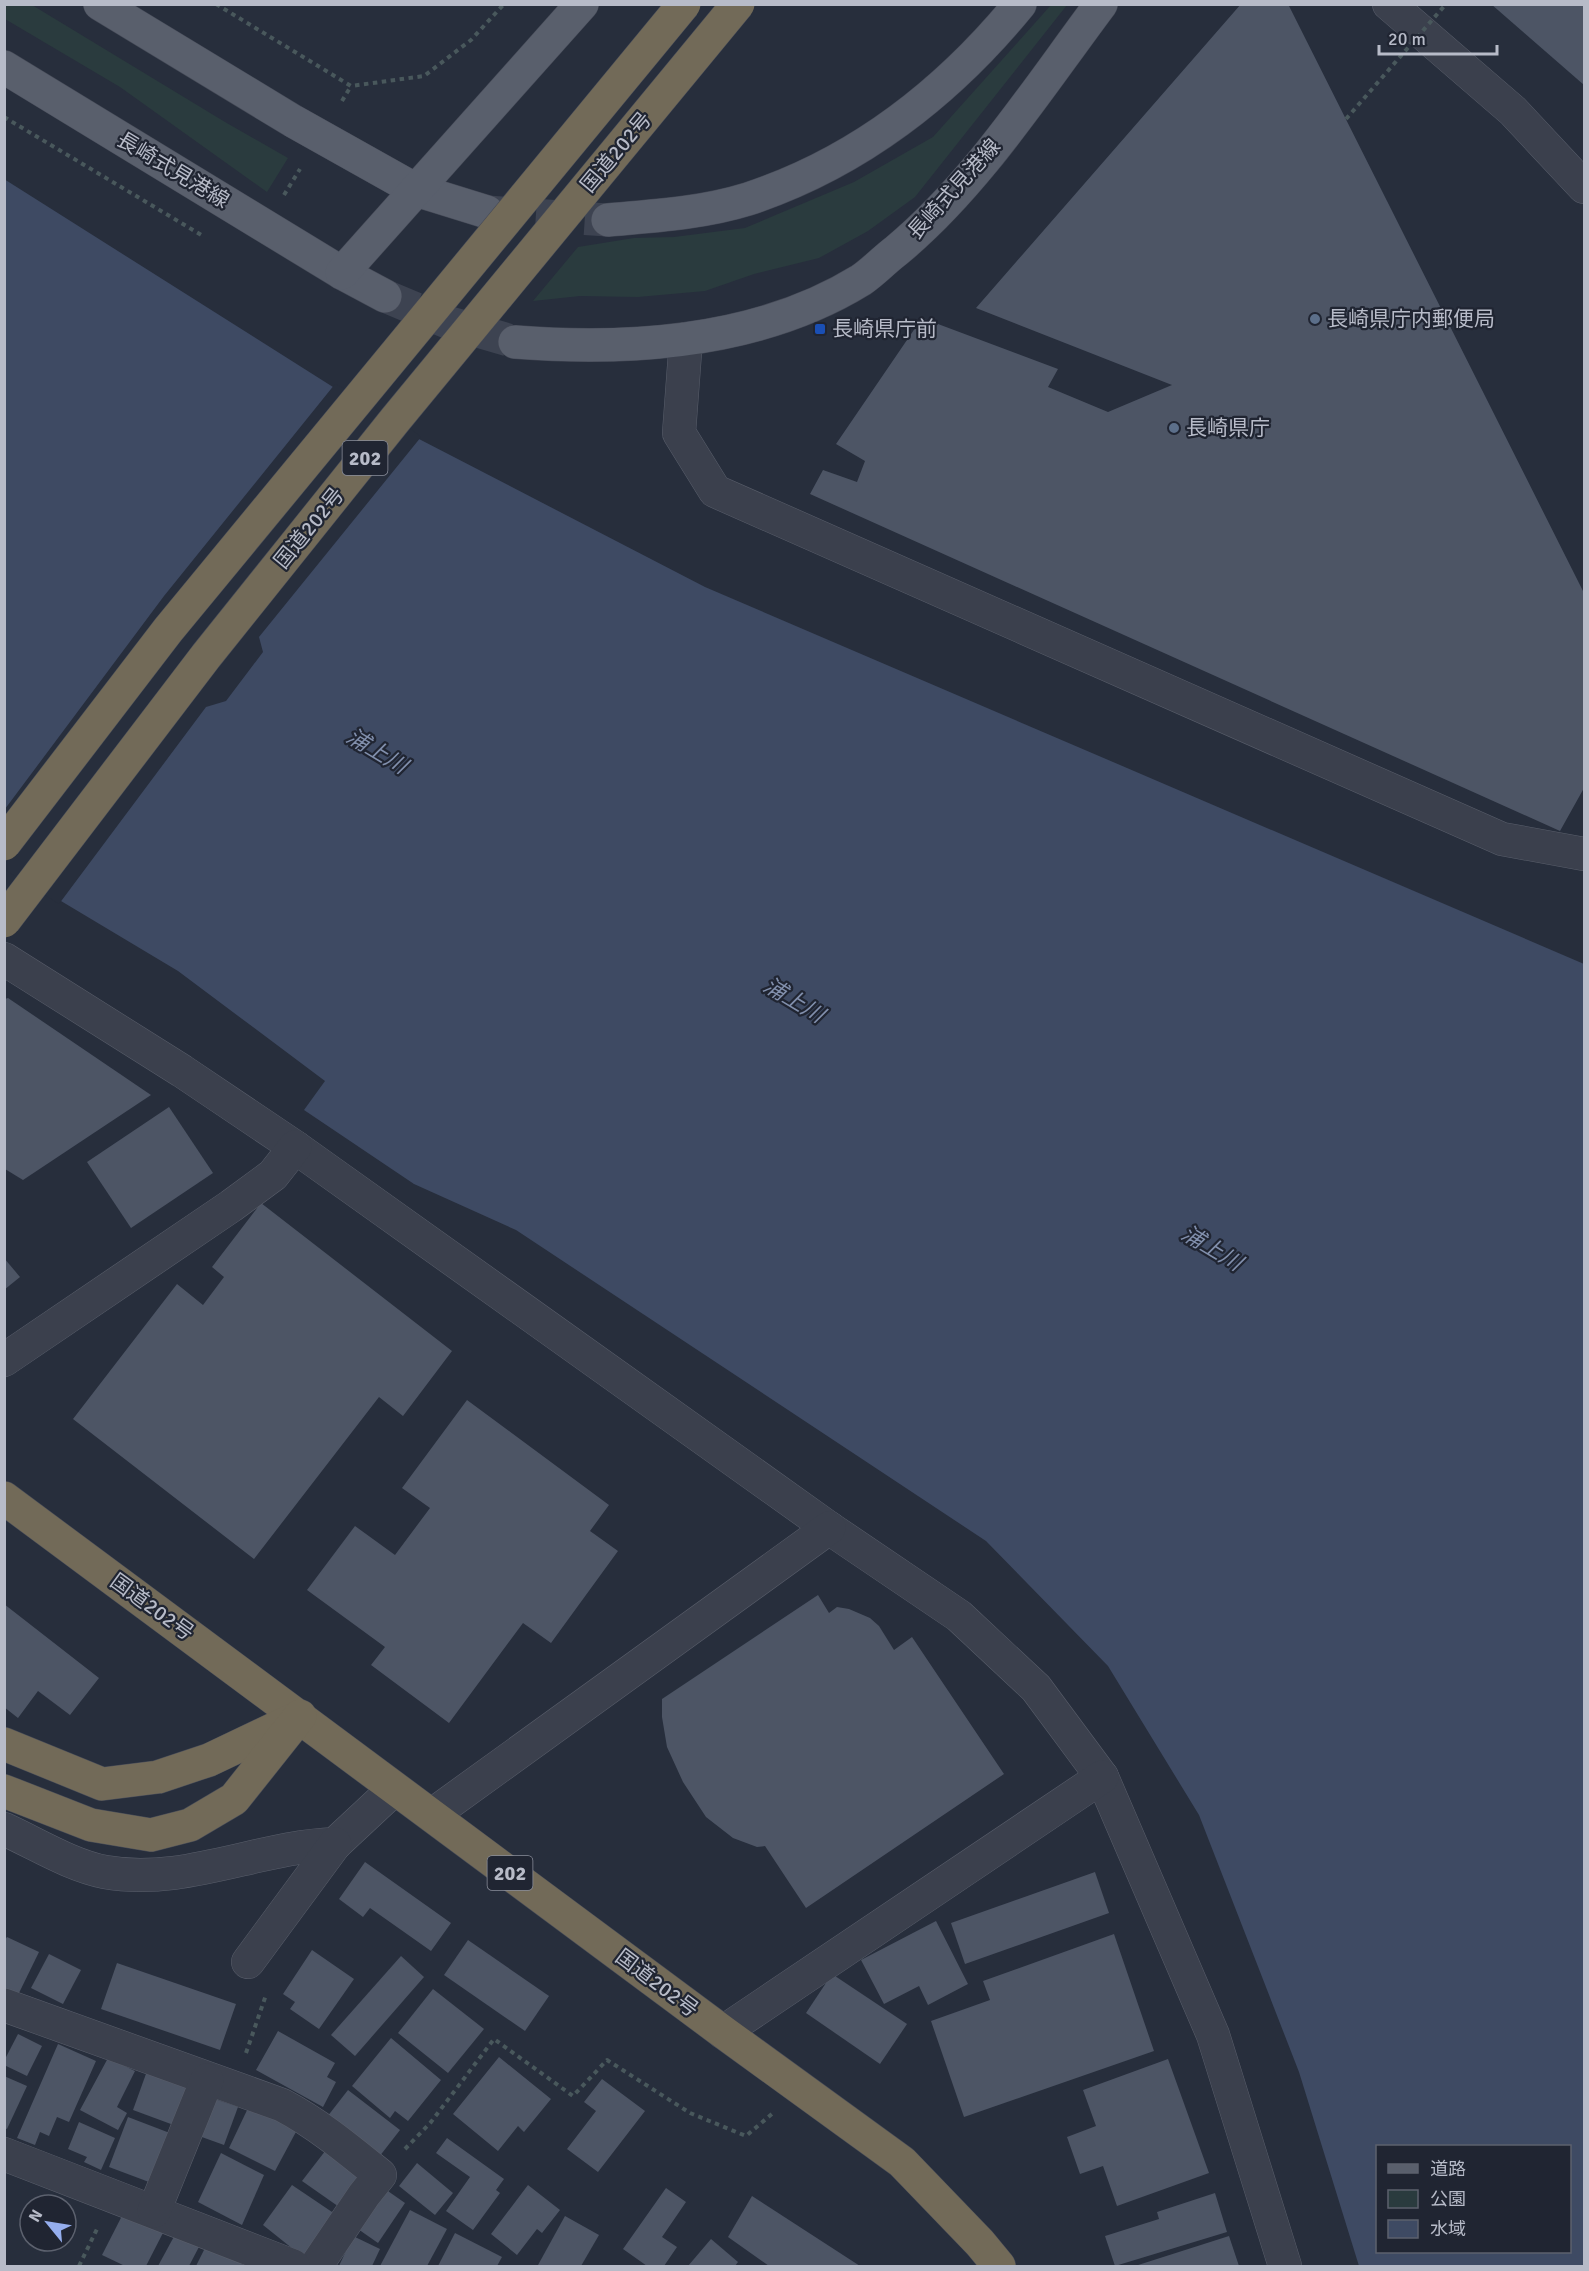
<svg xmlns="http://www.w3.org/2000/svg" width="1589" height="2271" font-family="Signika,'Noto Sans JP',sans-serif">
  <rect width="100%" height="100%" fill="#272e3c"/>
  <!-- green -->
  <g fill="#2a3b3e">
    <polygon points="5,4 32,5 225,122 288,158 267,192 120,87 5,19"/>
    <polygon points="1051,5 1067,5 915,197 868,231 819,258 754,274 705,291 638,297 580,296 533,301 578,247 634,238 674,237 745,228 854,182 933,137"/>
  </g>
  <!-- water -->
  <path fill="#3e4a63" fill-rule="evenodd" d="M4,179L333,387L359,399L419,439L705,587L1584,964V2266H1359L1299,2072L1199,1815L1108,1666L986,1541L516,1230L414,1184L304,1110L325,1081L178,971L61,901L5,865ZM1378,2146H1570V2252H1378Z"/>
  <!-- pier -->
  <polygon fill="#272e3c" points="335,384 361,396 379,411 397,418 421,437 259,637 263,652 226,701 206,707 59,904 4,869 5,809 164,596"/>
  <!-- building -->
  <g fill="#4d5565">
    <polygon points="1241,4 1288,4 1584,593 1584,788 1560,831 810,494 823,470 857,482 865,461 836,444 922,318 1058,369 1048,387 1108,412 1172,385 976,308"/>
    <polygon points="1491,4 1584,4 1584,85"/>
    <polygon points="8,998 151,1095 23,1180 5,1169 5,999"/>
    <polygon points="169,1107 213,1173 131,1228 87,1162"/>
    <polygon points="261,1203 452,1351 403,1416 379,1397 254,1559 73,1419 177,1284 203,1305 224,1277 212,1267"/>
    <polygon points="4,1258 20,1277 4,1290"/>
    <polygon points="467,1400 609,1505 590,1531 618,1551 551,1643 523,1623 449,1723 371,1665 385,1647 307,1590 355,1526 395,1555 430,1508 402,1488"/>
    <polygon points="818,1595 829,1613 837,1607 849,1609 870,1618 879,1626 894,1650 912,1637 1004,1774 806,1908 765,1846 757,1847 733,1838 706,1817 683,1782 667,1747 662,1717 662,1699"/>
    <polygon points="4,1604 99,1678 70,1715 38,1691 18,1718 4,1707"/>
    <polygon points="365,1862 451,1923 431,1951 370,1908 363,1917 339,1899"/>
    <polygon points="1095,1872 1109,1913 965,1964 951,1923"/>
    <polygon points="936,1921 968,1984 928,2005 919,1986 884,2004 861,1960"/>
    <polygon points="1114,1934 1154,2051 964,2117 931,2021 990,2000 983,1981"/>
    <polygon points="7,1937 39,1952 18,1995 4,1988 4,1941"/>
    <polygon points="468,1940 549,1996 525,2031 444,1975"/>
    <polygon points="312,1950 354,1979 319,2029 290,2009 295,2002 283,1994"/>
    <polygon points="49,1954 81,1970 63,2004 31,1988"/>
    <polygon points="401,1956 424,1977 355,2056 331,2035"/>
    <polygon points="117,1963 236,2004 220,2050 101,2009"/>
    <polygon points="832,1974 907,2024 880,2064 806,2013"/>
    <polygon points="433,1989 484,2029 448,2073 398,2033"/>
    <polygon points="278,2031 335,2063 327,2077 336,2082 323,2107 256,2070"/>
    <polygon points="18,2034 42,2046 27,2076 4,2065 4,2061"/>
    <polygon points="391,2038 441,2080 408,2121 395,2111 390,2118 352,2086"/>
    <polygon points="58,2044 96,2061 69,2122 57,2117 49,2136 40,2132 35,2145 17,2138"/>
    <polygon points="499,2057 551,2099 524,2132 518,2126 498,2151 453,2114"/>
    <polygon points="108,2058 135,2071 117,2107 127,2113 118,2130 80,2110"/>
    <polygon points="1168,2059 1209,2173 1117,2206 1103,2166 1080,2174 1067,2137 1096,2126 1083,2090"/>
    <polygon points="147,2071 193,2089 179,2127 133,2110"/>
    <polygon points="4,2076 27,2086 7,2129 4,2128"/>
    <polygon points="602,2079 645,2111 598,2172 567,2149 596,2111 584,2102"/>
    <polygon points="348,2090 400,2130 379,2157 327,2117"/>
    <polygon points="212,2098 238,2107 224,2145 199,2136"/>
    <polygon points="249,2106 297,2130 275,2171 229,2148"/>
    <polygon points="128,2117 175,2135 157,2185 109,2167"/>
    <polygon points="79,2122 115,2138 101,2170 84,2162 87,2157 68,2149"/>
    <polygon points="447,2138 504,2179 496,2190 500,2193 473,2230 446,2211 470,2177 436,2153"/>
    <polygon points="329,2146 365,2175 342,2209 302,2181"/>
    <polygon points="221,2153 264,2175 242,2225 198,2202"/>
    <polygon points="417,2163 453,2193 435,2215 399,2186"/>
    <polygon points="292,2185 335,2214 303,2257 263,2225"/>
    <polygon points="528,2185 560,2210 542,2233 537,2229 517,2255 491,2234"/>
    <polygon points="666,2188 686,2202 662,2237 677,2247 664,2266 647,2266 623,2249"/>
    <polygon points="385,2189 405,2203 378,2243 358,2229"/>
    <polygon points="1215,2193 1227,2232 1115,2266 1105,2236 1159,2219 1157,2212"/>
    <polygon points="752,2196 860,2266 769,2266 728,2237"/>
    <polygon points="126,2208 165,2229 146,2266 125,2266 102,2255"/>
    <polygon points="410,2210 447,2229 427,2266 380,2266"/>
    <polygon points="565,2216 599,2235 581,2266 541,2266 538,2265"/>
    <polygon points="177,2231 201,2243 189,2266 158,2266"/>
    <polygon points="455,2233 502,2257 497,2266 438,2266"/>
    <polygon points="353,2236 380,2249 372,2266 339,2266"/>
    <polygon points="1229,2236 1239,2266 1135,2266"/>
    <polygon points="711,2239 738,2262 735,2266 688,2266"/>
    <polygon points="209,2240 245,2259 241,2266 196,2266"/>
  </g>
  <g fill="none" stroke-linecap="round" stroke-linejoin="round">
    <!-- major-tunnel -->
    <g stroke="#3d4351" stroke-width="33" stroke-dasharray="33 16" stroke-linecap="butt">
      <polyline points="487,212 608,220"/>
      <polyline points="385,296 447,322 515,342"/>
    </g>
    <!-- minor casing -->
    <g stroke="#595e6b" stroke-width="34">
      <g id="minor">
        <polyline points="1389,4 1513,111 1584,187"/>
        <polyline points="686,339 679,433 715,491 1502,839 1584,854"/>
        <polyline points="4,959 182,1071 295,1147 829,1528 959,1616 1036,1688 1102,1777 1213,2035 1285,2266"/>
        <polyline points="4,1360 231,1206 273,1175 295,1147"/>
        <polyline points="432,1815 829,1528"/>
        <path d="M4,1829C37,1844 70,1865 105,1872C184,1886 257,1847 335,1844L394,1789"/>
        <polyline points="248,1962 335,1844"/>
        <path d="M4,2005L282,2105C318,2124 348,2149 380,2175L364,2195L316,2266"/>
        <polyline points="723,2032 1102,1777"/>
        <polyline points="4,2154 293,2266"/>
        <polyline points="154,2211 207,2080"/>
      </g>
    </g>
    <!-- major casing -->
    <g stroke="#444956" stroke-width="34">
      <g id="major">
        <polyline points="100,4 293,121 416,190 487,212"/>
        <polyline points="4,67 342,273 385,296"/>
        <path d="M608,220C655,216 703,213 748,199C857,163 948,92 1020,4"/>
        <polyline points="342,273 582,4"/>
        <path d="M515,342C631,351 759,343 861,280C873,272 884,260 896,251C976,185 1038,88 1101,4"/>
      </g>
    </g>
    <!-- highway casing -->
    <g stroke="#464b58" stroke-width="34">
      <g id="highway">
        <polyline points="4,1498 723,2032 902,2162 980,2243 999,2266"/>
        <polyline points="4,1744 102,1784 158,1777 209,1760 293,1720"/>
        <polyline points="4,1791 91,1825 151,1835 190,1825 234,1799 300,1716"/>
      </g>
    </g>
    <!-- path -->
    <g stroke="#49585c" stroke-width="4" stroke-dasharray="4.5 4.5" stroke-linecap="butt">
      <polyline points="216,4 351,86 424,76 471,40 504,4"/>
      <polyline points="342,101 351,86"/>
      <polyline points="4,117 203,236"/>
      <polyline points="284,195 300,169"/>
      <polyline points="246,2053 266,1995"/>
      <polyline points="405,2149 431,2122 494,2039 573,2096 607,2060 690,2113 746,2136 773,2113"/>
      <polyline points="79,2266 97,2229"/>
    </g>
    <!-- minor -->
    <use href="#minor" stroke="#3b404d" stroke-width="33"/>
    <!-- major -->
    <use href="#major" stroke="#595f6c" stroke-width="33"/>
    <!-- highway -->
    <use href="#highway" stroke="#726a58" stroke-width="33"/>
    <!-- highway-bridge casing -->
    <g stroke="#464b58" stroke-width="34" stroke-linecap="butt">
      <g id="highway-bridge">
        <polyline points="4,844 168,630 684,4"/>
        <polyline points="4,921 206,656 395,420 738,4"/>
      </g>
    </g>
    <!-- path-bridge -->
    <polyline stroke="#49585c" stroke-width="4" stroke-dasharray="4.5 4.5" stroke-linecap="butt" points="1346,119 1446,4"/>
    <!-- highway-bridge -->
    <use href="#highway-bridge" stroke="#726a58" stroke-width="33"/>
  </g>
  <!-- markers -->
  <g fill="#5c6f8a" stroke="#202532" stroke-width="2">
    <circle cx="1315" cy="319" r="6"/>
    <circle cx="1174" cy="428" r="6"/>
  </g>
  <rect fill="#1a4fb4" stroke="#202532" stroke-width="2" x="814" y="323" width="12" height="12" rx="3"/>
  <g text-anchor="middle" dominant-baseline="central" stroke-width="4.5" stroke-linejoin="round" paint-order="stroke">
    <!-- shield labels -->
    <g fill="#202532" stroke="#8a8e9b" stroke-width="1.5">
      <rect x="342.5" y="441" width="45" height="34" rx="4.5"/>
      <rect x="487.5" y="1856" width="45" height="34" rx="4.5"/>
    </g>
    <g font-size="20" font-weight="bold" fill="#b7bbc8">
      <text x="365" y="458">202</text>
      <text x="510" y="1873">202</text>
    </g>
    <!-- street labels -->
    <g font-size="21" fill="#b7bbc8" stroke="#202532">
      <text transform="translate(616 152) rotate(-50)">国道202号</text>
      <text transform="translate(173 170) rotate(31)">長崎式見港線</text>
      <text transform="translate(954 189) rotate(-48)">長崎式見港線</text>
      <text transform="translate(309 528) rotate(-51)">国道202号</text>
      <text transform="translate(152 1607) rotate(36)">国道202号</text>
      <text transform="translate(657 1983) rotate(37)">国道202号</text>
    </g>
    <!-- poi labels -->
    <g font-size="21" fill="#b7bbc8" stroke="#202532" text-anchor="start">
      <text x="1327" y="319">長崎県庁内郵便局</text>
      <text x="832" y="329">長崎県庁前</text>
      <text x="1186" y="428">長崎県庁</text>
    </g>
    <!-- water labels -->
    <g font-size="22" font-style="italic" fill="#818fac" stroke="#202532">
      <text transform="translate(377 751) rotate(31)">浦上川</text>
      <text transform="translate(794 1000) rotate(31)">浦上川</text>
      <text transform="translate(1212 1248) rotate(31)">浦上川</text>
    </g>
  </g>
  <!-- border -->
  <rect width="1589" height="2271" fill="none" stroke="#b7bbc8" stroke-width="12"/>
  <!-- legend -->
  <rect x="1376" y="2145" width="195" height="108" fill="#202532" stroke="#5c616e" stroke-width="1.5"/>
  <rect x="1388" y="2164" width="30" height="9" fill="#595f6c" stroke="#5c616e" stroke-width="1.5"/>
  <text x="1430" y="2175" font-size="18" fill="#b7bbc8">道路</text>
  <rect x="1388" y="2190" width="30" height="18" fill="#2a3b3e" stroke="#5c616e" stroke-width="1.5"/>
  <text x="1430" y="2205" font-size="18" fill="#b7bbc8">公園</text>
  <rect x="1388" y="2220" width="30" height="18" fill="#3e4a63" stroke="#5c616e" stroke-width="1.5"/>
  <text x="1430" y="2235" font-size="18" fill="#b7bbc8">水域</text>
  <!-- north arrow -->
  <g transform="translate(48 2223) rotate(300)"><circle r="28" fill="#202532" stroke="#5c616e" stroke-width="1.5"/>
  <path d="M0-4.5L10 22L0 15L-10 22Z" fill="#95aeee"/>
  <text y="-9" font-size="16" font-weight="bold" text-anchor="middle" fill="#b7bbc8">N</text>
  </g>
  <!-- scale -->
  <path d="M1379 45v9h118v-9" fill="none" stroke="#b7bbc8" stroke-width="3"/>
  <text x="1388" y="45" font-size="18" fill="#b7bbc8" stroke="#202532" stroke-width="4.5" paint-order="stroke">20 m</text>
</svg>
